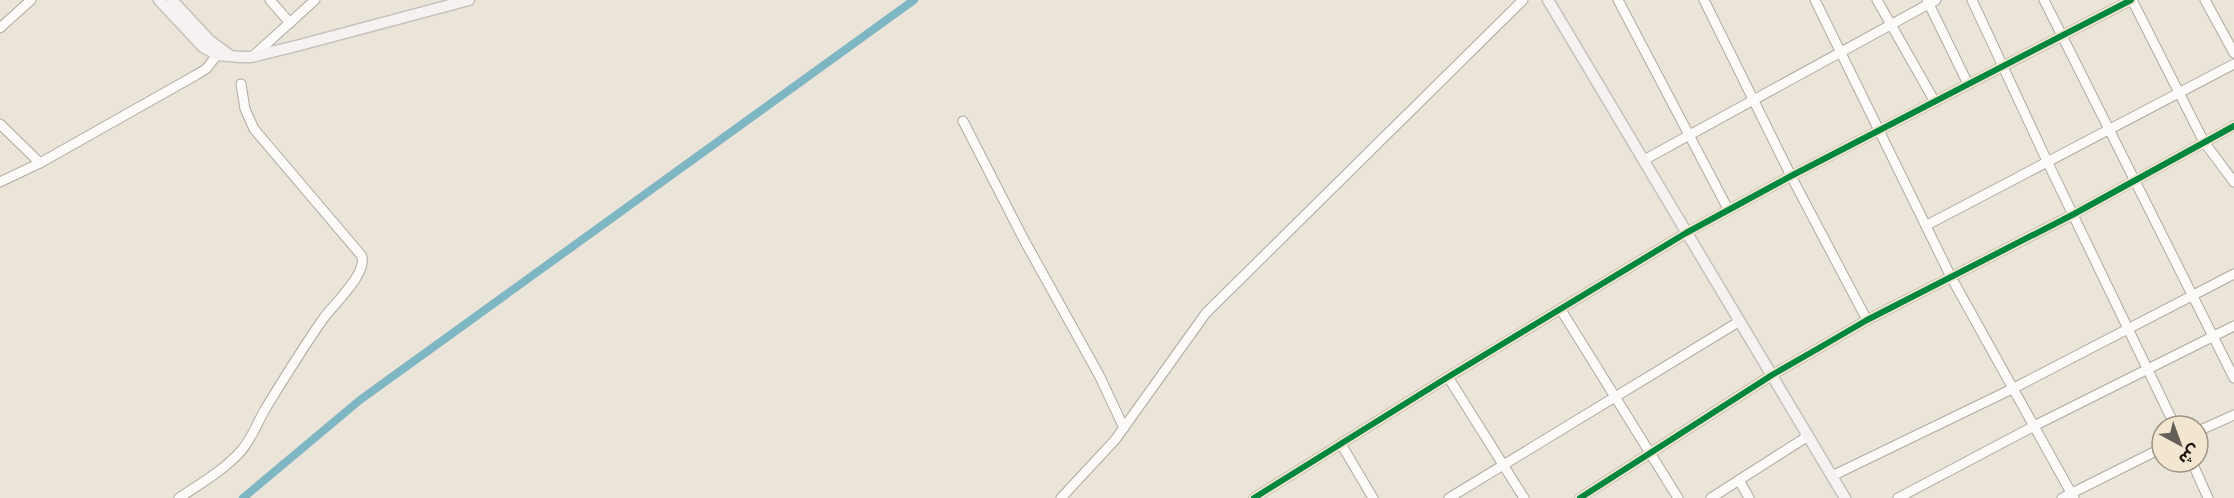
<svg xmlns="http://www.w3.org/2000/svg" width="2234" height="498" font-family="Quicksand,'Noto Sans Arabic',sans-serif">
  <rect width="100%" height="100%" fill="#eae4d9"/>
  <g fill="none" stroke-linecap="round" stroke-linejoin="round">
    <!-- canal -->
    <polyline stroke="#7eb6c3" stroke-width="8" points="243,498 360,400 914,0"/>
    <!-- minor casing -->
    <g stroke="#afaaa1" stroke-width="11">
      <g id="minor">
        <polyline points="270,0 290,23"/>
        <polyline points="1618,0 1728,209"/>
        <polyline points="1704,0 1791,176 1867,320"/>
        <polyline points="1815,0 1951,277 2074,498"/>
        <polyline points="1877,0 1935,102"/>
        <polyline points="1927,0 1968,84"/>
        <polyline points="1972,0 2047,161 2175,426"/>
        <polyline points="2044,0 2234,378"/>
        <polyline points="2132,0 2204,142 2234,182"/>
        <polyline points="2205,0 2234,53"/>
        <polyline points="0,28 31,0"/>
        <polyline points="252,57 315,0"/>
        <polyline points="963,121 1023,238 1099,375 1124,428"/>
        <polyline points="0,124 40,163"/>
        <polyline points="1644,160 1936,0"/>
        <polyline points="0,182 40,163 196,75 206,69 221,50"/>
        <polyline points="1927,225 2234,64"/>
        <polyline points="1561,310 1678,498"/>
        <polyline points="1448,377 1524,498"/>
        <polyline points="2198,431 2234,415"/>
        <polyline points="1341,444 1373,498"/>
        <polyline points="2192,462 2208,498"/>
        <polyline points="1832,476 2014,388 2234,274"/>
        <polyline points="1739,480 1749,498"/>
        <path d="M179,498C200,484 224,470 241,451C251,440 257,424 264,411C283,380 302,349 323,319C333,305 370,271 361,255L254,129L245,109L241,84"/>
        <polyline points="1061,498 1115,440 1206,313 1523,0"/>
        <polyline points="1254,498 1448,377 1686,233 1791,176 2131,0"/>
        <polyline points="1449,498 1740,321"/>
        <polyline points="1580,498 1772,375 1819,348 1867,320 2074,214 2234,126"/>
        <polyline points="1711,498 1808,436"/>
        <polyline points="1898,498 2036,425 2234,326"/>
        <polyline points="2062,498 2162,448"/>
      </g>
    </g>
    <!-- major casing -->
    <g stroke="#c6c2bd" stroke-width="13">
      <g id="major">
        <polyline points="159,0 203,47 218,55 240,57 251,57 300,45 469,0"/>
        <polyline points="172,0 209,40 228,54"/>
        <polyline points="1548,0 1845,498"/>
      </g>
    </g>
    <!-- minor -->
    <use href="#minor" stroke="#fcfbf9" stroke-width="9"/>
    <!-- major -->
    <use href="#major" stroke="#f6f2f1" stroke-width="10"/>
    <!-- cycleway casing -->
    <g stroke="#f2e6d1" stroke-width="10">
      <g id="cycleway">
        <polyline points="1254,498 1448,377 1686,233 1791,176 2131,0"/>
        <polyline points="1580,498 1772,375 1819,348 1867,320 2074,214 2234,126"/>
      </g>
    </g>
    <!-- cycleway -->
    <use href="#cycleway" stroke="#00873e" stroke-width="6"/>
  </g>
  <!-- north arrow -->
  <g transform="translate(2180 444) rotate(139)"><circle r="28" fill="#f2e6d1" stroke="#9c9383" stroke-width="1.5"/>
  <path d="M0-4.5L10 22L0 15L-10 22Z" fill="#635e56"/>
  <text y="-9" font-size="16" font-weight="bold" text-anchor="middle" fill="#1a160f">ش</text>
  </g>
</svg>
